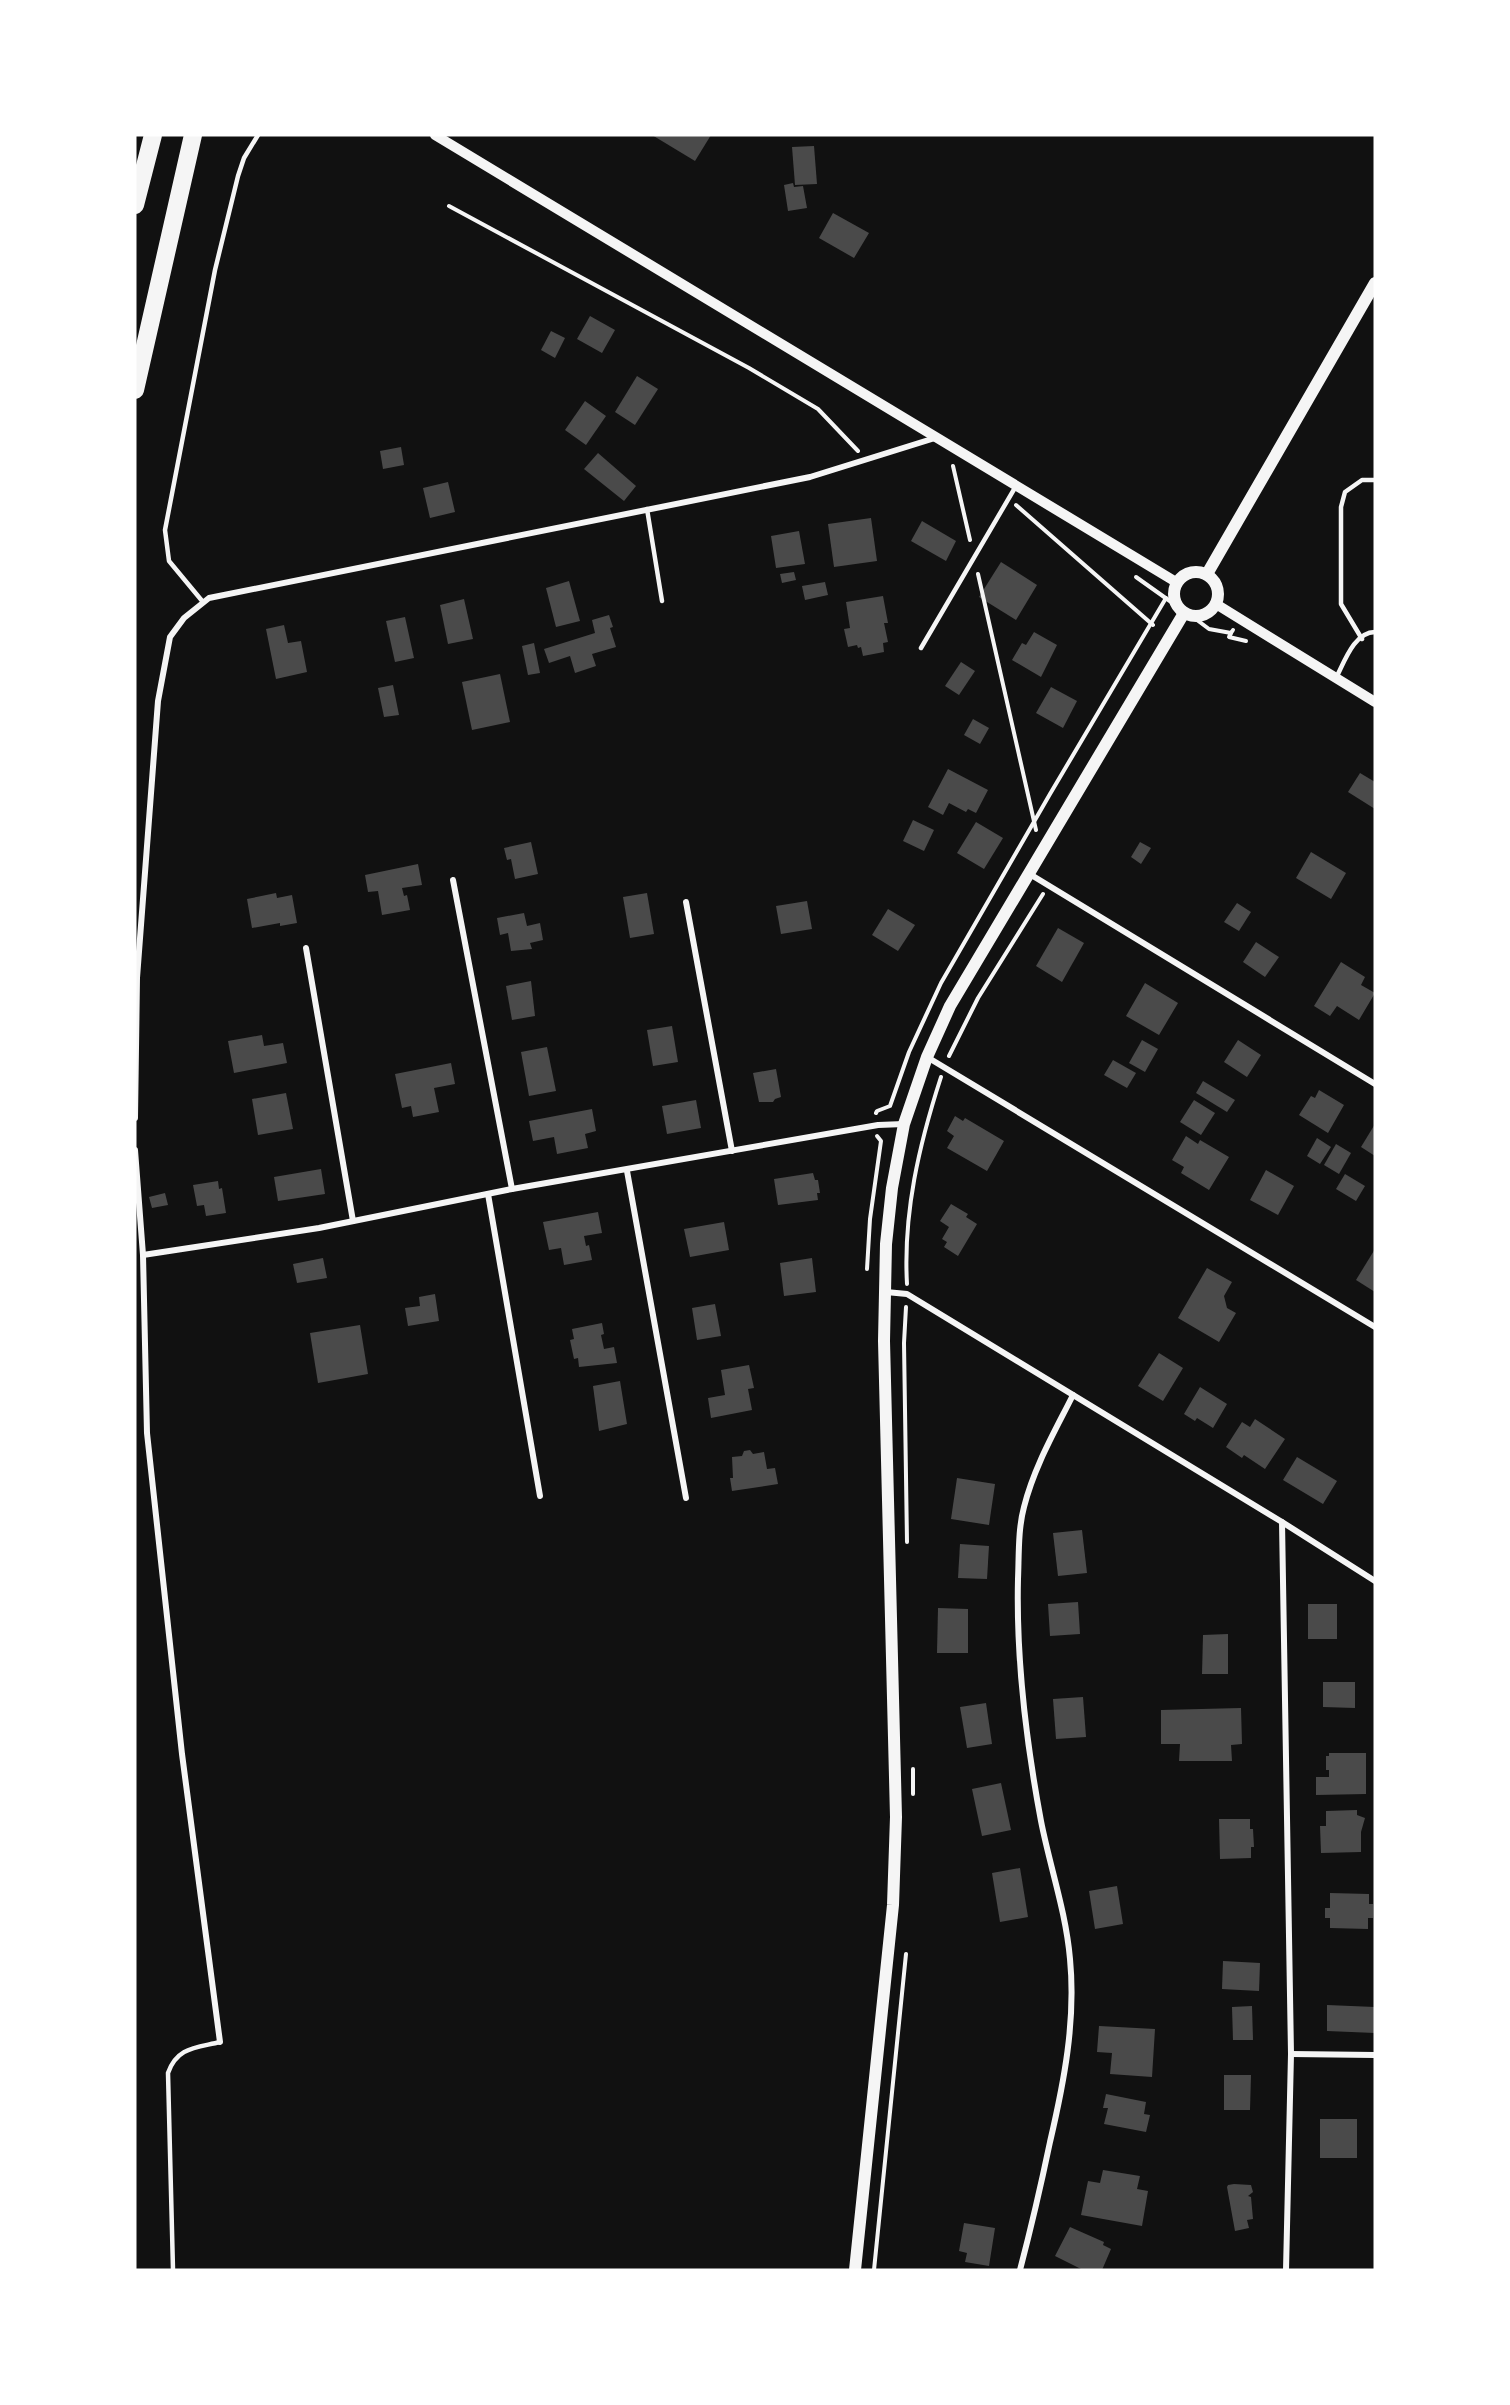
<svg xmlns="http://www.w3.org/2000/svg" width="1510" height="2405" font-family="'DM Sans',sans-serif">
  <rect width="100%" height="100%" fill="#111"/>
  <!-- building -->
  <g fill="#4a4a4a">
    <polygon points="652,135 711,135 695,161"/>
    <polygon points="814,146 817,184 795,185 792,147"/>
    <polygon points="793,183 794,187 803,186 807,208 788,211 784,185"/>
    <polygon points="833,213 869,233 854,258 819,238"/>
    <polygon points="590,316 615,330 602,353 577,339"/>
    <polygon points="551,331 565,338 555,358 541,350"/>
    <polygon points="637,376 658,389 635,425 615,412"/>
    <polygon points="585,401 606,416 586,445 565,430"/>
    <polygon points="401,447 404,465 383,469 380,451"/>
    <polygon points="598,453 636,486 624,501 584,469"/>
    <polygon points="448,482 455,512 430,518 423,488"/>
    <polygon points="871,518 877,561 834,567 828,524"/>
    <polygon points="922,521 956,541 946,561 911,541"/>
    <polygon points="799,531 805,564 776,568 771,536"/>
    <polygon points="1001,562 1037,585 1016,620 979,597"/>
    <polygon points="794,572 796,580 782,583 780,574"/>
    <polygon points="569,581 580,621 556,627 546,588"/>
    <polygon points="825,582 828,595 805,600 802,586"/>
    <polygon points="883,596 888,623 884,623 888,642 883,643 884,652 863,656 861,647 858,648 857,645 848,647 844,629 850,628 846,602"/>
    <polygon points="464,599 473,639 448,644 440,605"/>
    <polygon points="609,615 613,627 610,628 616,647 592,654 596,666 575,673 570,656 549,663 544,649 595,633 592,620"/>
    <polygon points="405,617 414,658 395,662 386,621"/>
    <polygon points="284,625 288,643 301,641 307,672 276,679 266,629"/>
    <polygon points="1034,632 1057,645 1041,677 1012,660 1022,643 1026,645"/>
    <polygon points="534,643 540,673 528,675 522,646"/>
    <polygon points="961,662 975,671 959,695 945,686"/>
    <polygon points="500,674 510,722 472,730 462,682"/>
    <polygon points="393,685 399,715 384,717 378,688"/>
    <polygon points="1051,687 1077,701 1063,728 1036,713"/>
    <polygon points="973,719 989,728 980,744 964,735"/>
    <polygon points="948,769 988,790 976,813 968,809 966,812 949,803 943,815 928,807"/>
    <polygon points="1360,773 1375,782 1375,809 1348,792"/>
    <polygon points="913,820 934,830 924,851 903,841"/>
    <polygon points="976,822 1003,838 984,869 957,853"/>
    <polygon points="531,842 538,874 515,879 511,859 507,860 504,848"/>
    <polygon points="1140,842 1151,848 1141,864 1131,857"/>
    <polygon points="1311,852 1346,873 1331,899 1296,878"/>
    <polygon points="418,864 422,885 402,888 404,896 407,895 410,910 382,915 378,891 368,892 365,875"/>
    <polygon points="276,893 277,898 292,895 297,923 280,926 280,923 252,928 247,899"/>
    <polygon points="647,893 654,934 630,938 623,897"/>
    <polygon points="807,901 812,929 781,934 776,906"/>
    <polygon points="1237,903 1251,912 1239,931 1224,922"/>
    <polygon points="888,909 915,925 898,951 872,935"/>
    <polygon points="524,913 527,926 540,923 543,940 530,943 532,949 511,951 508,933 500,935 497,918"/>
    <polygon points="1058,928 1084,943 1062,982 1036,966"/>
    <polygon points="1256,942 1279,957 1265,977 1243,962"/>
    <polygon points="1341,962 1365,977 1361,985 1375,993 1359,1020 1337,1006 1330,1016 1314,1006"/>
    <polygon points="531,981 535,1016 512,1020 506,986"/>
    <polygon points="1145,983 1178,1003 1159,1035 1126,1016"/>
    <polygon points="672,1026 678,1062 653,1066 647,1030"/>
    <polygon points="262,1035 264,1046 283,1043 287,1063 234,1073 228,1041"/>
    <polygon points="1142,1040 1158,1049 1145,1072 1129,1063"/>
    <polygon points="1238,1040 1261,1055 1247,1077 1224,1062"/>
    <polygon points="547,1047 556,1091 529,1096 521,1052"/>
    <polygon points="1113,1060 1136,1073 1127,1088 1104,1075"/>
    <polygon points="451,1063 455,1084 434,1088 439,1112 413,1117 411,1106 402,1108 395,1074"/>
    <polygon points="776,1069 781,1097 775,1099 773,1102 759,1102 753,1073"/>
    <polygon points="1203,1081 1235,1100 1227,1112 1196,1093"/>
    <polygon points="1319,1090 1344,1105 1328,1133 1299,1115 1311,1096 1315,1098"/>
    <polygon points="286,1093 293,1129 258,1135 252,1099"/>
    <polygon points="696,1100 701,1128 667,1134 662,1106"/>
    <polygon points="1194,1100 1215,1113 1201,1135 1180,1122"/>
    <polygon points="592,1109 596,1131 585,1134 588,1148 557,1154 554,1137 533,1141 529,1121"/>
    <polygon points="955,1116 963,1121 965,1118 1004,1141 987,1171 947,1148 954,1136 947,1131"/>
    <polygon points="1375,1124 1375,1156 1361,1147"/>
    <polygon points="1186,1136 1198,1144 1200,1140 1229,1157 1209,1190 1181,1173 1184,1167 1172,1160"/>
    <polygon points="1317,1138 1331,1147 1320,1164 1307,1156"/>
    <polygon points="1336,1144 1351,1153 1339,1174 1324,1165"/>
    <polygon points="321,1169 325,1194 278,1201 274,1177"/>
    <polygon points="1266,1170 1294,1186 1278,1215 1250,1200"/>
    <polygon points="813,1173 815,1180 818,1180 820,1193 817,1193 818,1200 778,1205 774,1179"/>
    <polygon points="1345,1174 1365,1186 1356,1201 1336,1189"/>
    <polygon points="218,1181 219,1189 222,1188 226,1213 206,1216 204,1205 197,1206 193,1185"/>
    <polygon points="165,1193 168,1205 152,1208 149,1197"/>
    <polygon points="951,1204 968,1214 966,1217 977,1224 958,1256 944,1247 947,1242 942,1239 949,1227 940,1221"/>
    <polygon points="598,1212 602,1233 584,1236 586,1246 589,1245 592,1260 564,1265 561,1248 549,1250 543,1222"/>
    <polygon points="724,1222 729,1250 690,1257 684,1229"/>
    <polygon points="1375,1249 1375,1292 1356,1280"/>
    <polygon points="323,1258 327,1278 297,1283 293,1264"/>
    <polygon points="812,1258 816,1292 784,1296 780,1263"/>
    <polygon points="1207,1268 1232,1282 1224,1296 1227,1308 1236,1313 1219,1342 1178,1318"/>
    <polygon points="435,1294 439,1321 408,1326 405,1308 420,1306 419,1297"/>
    <polygon points="715,1304 721,1336 697,1340 692,1308"/>
    <polygon points="602,1323 604,1334 601,1335 604,1349 614,1347 617,1363 579,1367 578,1358 574,1359 570,1340 574,1339 572,1329"/>
    <polygon points="360,1325 368,1374 318,1383 310,1333"/>
    <polygon points="1159,1353 1183,1368 1163,1401 1138,1386"/>
    <polygon points="749,1365 754,1388 748,1389 752,1410 711,1418 708,1398 725,1395 721,1370"/>
    <polygon points="620,1381 627,1424 599,1431 593,1386"/>
    <polygon points="1200,1387 1227,1404 1213,1428 1197,1418 1195,1421 1184,1414"/>
    <polygon points="1255,1419 1285,1439 1265,1469 1244,1455 1242,1458 1226,1447 1242,1422 1250,1427"/>
    <polygon points="750,1450 753,1454 764,1452 767,1469 775,1468 778,1484 732,1491 730,1478 733,1478 732,1457 742,1456 744,1451"/>
    <polygon points="1297,1457 1337,1481 1323,1504 1283,1480"/>
    <polygon points="957,1478 995,1484 989,1525 951,1519"/>
    <polygon points="1082,1530 1087,1573 1058,1576 1053,1533"/>
    <polygon points="960,1544 989,1546 987,1579 958,1578"/>
    <polygon points="1078,1602 1080,1634 1050,1636 1048,1604"/>
    <rect x="1308" y="1604" width="29" height="35"/>
    <polygon points="938,1608 968,1609 968,1653 937,1653"/>
    <polygon points="1228,1634 1228,1674 1202,1674 1203,1635"/>
    <polygon points="1323,1682 1355,1682 1355,1708 1323,1707"/>
    <polygon points="1083,1697 1086,1737 1056,1739 1053,1699"/>
    <polygon points="986,1703 992,1744 967,1748 960,1707"/>
    <polygon points="1241,1708 1242,1744 1231,1745 1232,1761 1179,1761 1180,1744 1161,1744 1161,1710"/>
    <polygon points="1329,1753 1366,1753 1366,1794 1316,1795 1316,1777 1329,1777 1329,1770 1326,1770 1326,1756 1329,1756"/>
    <polygon points="1001,1783 1011,1830 982,1836 972,1789"/>
    <polygon points="1357,1810 1357,1815 1365,1818 1361,1832 1361,1852 1321,1853 1320,1826 1326,1826 1326,1811"/>
    <polygon points="1219,1819 1250,1819 1250,1829 1253,1829 1254,1847 1251,1847 1251,1858 1220,1859"/>
    <polygon points="1020,1868 1028,1917 1000,1922 992,1873"/>
    <polygon points="1117,1886 1123,1924 1095,1929 1089,1891"/>
    <polygon points="1330,1893 1369,1894 1369,1904 1373,1904 1373,1918 1368,1918 1368,1929 1330,1928 1330,1918 1325,1918 1325,1908 1330,1908"/>
    <polygon points="1223,1961 1260,1963 1259,1991 1222,1989"/>
    <polygon points="1327,2005 1375,2007 1375,2033 1327,2031"/>
    <polygon points="1252,2006 1253,2040 1233,2040 1232,2007"/>
    <polygon points="1099,2026 1155,2029 1152,2077 1110,2074 1112,2053 1097,2052"/>
    <polygon points="1224,2075 1251,2075 1250,2110 1224,2110"/>
    <polygon points="1106,2094 1146,2102 1144,2114 1150,2115 1146,2132 1104,2124 1108,2108 1103,2108"/>
    <rect x="1320" y="2119" width="37" height="39"/>
    <polygon points="1103,2170 1140,2176 1137,2189 1148,2191 1142,2226 1081,2215 1088,2181 1100,2183"/>
    <polygon points="1234,2184 1251,2185 1253,2192 1248,2196 1251,2197 1253,2219 1247,2220 1249,2228 1235,2231 1227,2187 1228,2185"/>
    <polygon points="964,2223 995,2228 989,2266 965,2262 967,2253 959,2251"/>
    <polygon points="1070,2227 1104,2242 1103,2245 1111,2249 1102,2270 1083,2270 1055,2256"/>
  </g>
  <g fill="none" stroke-linecap="round" stroke-linejoin="round">
    <!-- path -->
    <g stroke="#f5f5f5" stroke-width="4">
      <polyline points="449,206 749,368 818,409 858,451"/>
      <polyline points="953,466 970,540"/>
      <polyline points="1016,505 1153,625"/>
      <polyline points="978,574 1036,830"/>
      <polyline points="1136,577 1174,604"/>
      <polyline points="1197,620 1209,629 1231,633 1233,630"/>
      <polyline points="1231,633 1229,637 1246,641"/>
      <polyline points="949,1056 978,998 1043,894"/>
      <polyline points="876,1113 877,1111 890,1106 909,1052 941,983 1050,794 1166,598"/>
      <polyline points="867,1269 870,1219 881,1141 877,1136"/>
      <path d="M907,1284C903,1213 919,1145 941,1077"/>
      <polyline points="906,1307 904,1343 907,1542"/>
      <polyline points="913,1769 913,1794"/>
      <polyline points="874,2270 906,1954"/>
    </g>
    <!-- service -->
    <g stroke="#f5f5f5" stroke-width="4.5">
      <polyline points="647,509 662,601"/>
      <polyline points="203,602 169,561 165,530 215,270 238,176 244,158 258,135"/>
      <polyline points="1362,639 1341,604 1341,507 1345,492 1362,480 1375,480"/>
      <polyline points="921,648 1016,486"/>
      <path d="M1336,678C1344,663 1354,632 1375,632"/>
      <path d="M173,2270L168,2073C177,2047 196,2048 220,2042"/>
    </g>
    <!-- minor -->
    <g stroke="#f5f5f5" stroke-width="6">
      <polyline points="1028,873 1375,1084"/>
      <polyline points="453,880 512,1189"/>
      <polyline points="686,902 732,1151"/>
      <polyline points="306,948 353,1221"/>
      <polyline points="927,1057 1375,1327"/>
      <polyline points="135,1118 137,978 158,701 170,637 184,618 209,598 810,477 935,438"/>
      <polyline points="135,1150 143,1255 147,1433 182,1754 220,2042"/>
      <polyline points="627,1171 686,1498"/>
      <polyline points="488,1194 540,1496"/>
      <polyline points="143,1255 319,1228 512,1189 878,1125 904,1124"/>
      <polyline points="886,1292 907,1294 1282,1522 1291,2054 1286,2270"/>
      <polyline points="1282,1522 1375,1581"/>
      <polyline points="1291,2054 1375,2055"/>
      <path d="M1020,2270C1031,2228 1041,2185 1050,2142C1064,2082 1076,2021 1070,1959C1066,1912 1050,1867 1041,1821C1026,1741 1016,1661 1018,1579C1019,1555 1018,1529 1024,1507C1034,1467 1055,1431 1073,1395"/>
    </g>
    <!-- tertiary -->
    <g stroke="#f5f5f5" stroke-width="10">
      <polyline points="435,135 1176,582"/>
      <polyline points="1216,604 1375,702"/>
    </g>
    <!-- secondary -->
    <g stroke="#f5f5f5" stroke-width="12">
      <circle cx="1196" cy="594" r="22"/>
      <polyline points="1207,574 1375,283"/>
      <polyline points="855,2270 893,1905 896,1817 884,1341 886,1244 892,1188 904,1124 927,1057 950,1006 1184,613"/>
    </g>
    <!-- motorway -->
    <g stroke="#f5f5f5" stroke-width="18">
      <polyline points="135,205 153,135"/>
      <polyline points="135,390 193,135"/>
    </g>
  </g>
  <!-- border -->
  <rect width="1510" height="2405" fill="none" stroke="#ffffff" stroke-width="273"/>
</svg>
